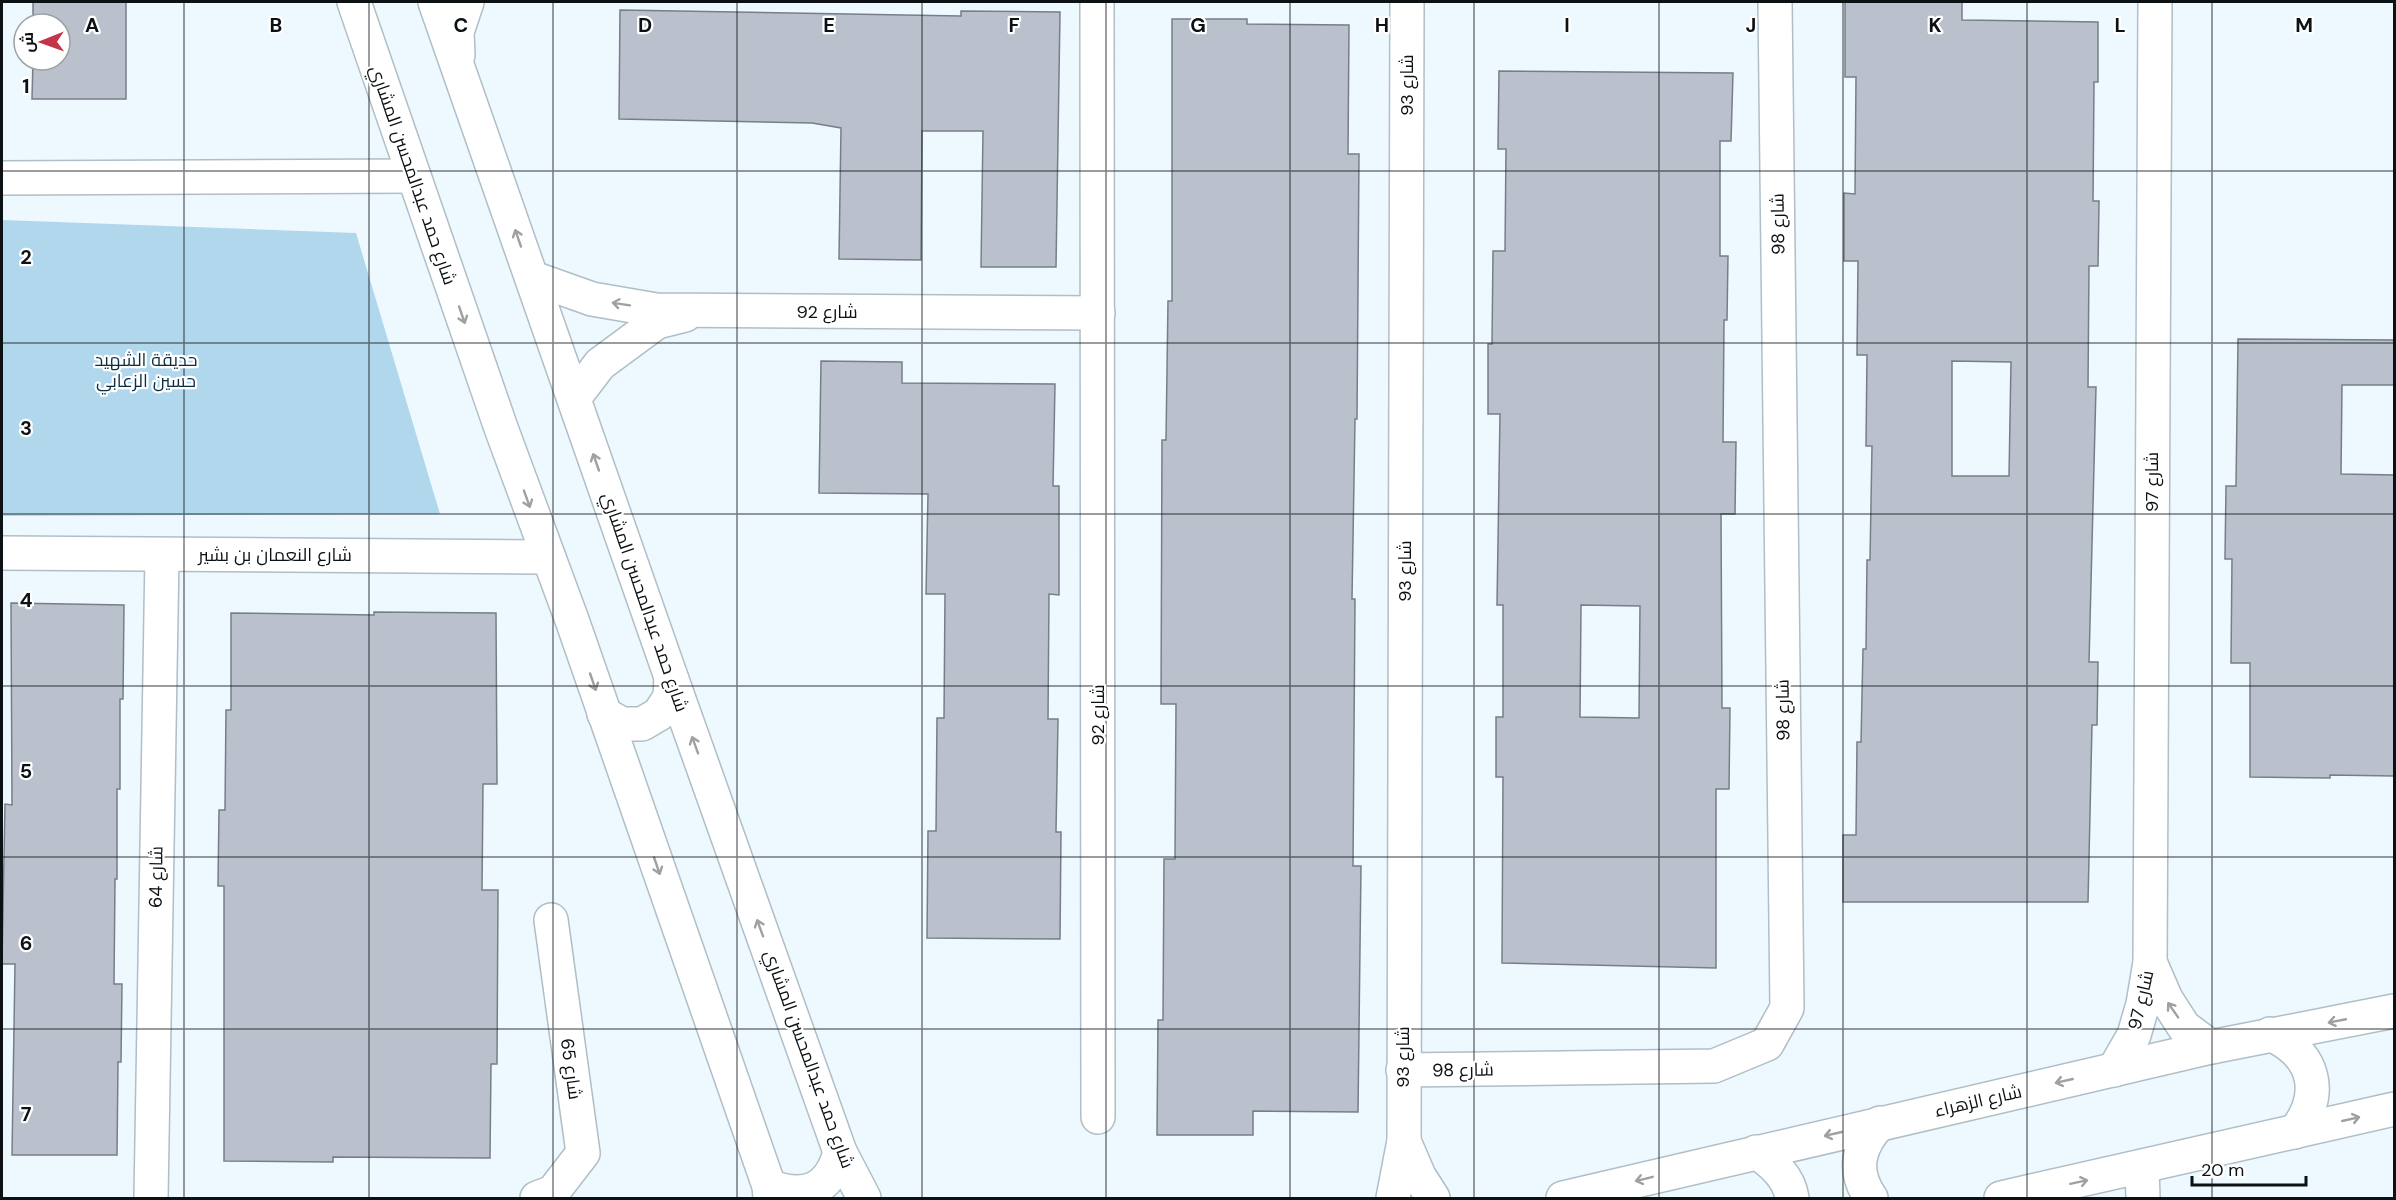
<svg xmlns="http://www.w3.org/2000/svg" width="2396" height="1200" font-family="'DM Sans',Cairo,sans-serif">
  <rect width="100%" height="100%" fill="#edf8ff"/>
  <!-- green -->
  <polygon fill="#b1d7ec" points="2,220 356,233 440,514 2,516"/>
  <!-- building -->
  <g fill="#bac1cd" stroke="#777e89" stroke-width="1.5" fill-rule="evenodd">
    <polygon points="33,2 126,2 126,99 32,99 33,60 60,60 60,24 33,24"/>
    <path d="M1845,2H1962V20L2098,22V82H2094L2093,201H2099L2098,266H2089L2088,387H2096L2089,662H2098L2097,725H2092L2088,902H1843V835H1856L1857,742H1861L1863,649H1866L1867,560H1870L1872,446H1866L1867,355H1857L1858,261H1844V193L1855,194L1856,77H1845ZM1952,361L2011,362L2009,476H1952Z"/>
    <polygon points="620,10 961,16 961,11 1060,12 1056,267 981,267 983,131 922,131 921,260 839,259 841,128 812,123 619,119"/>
    <polygon points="1172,19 1247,19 1247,24 1349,25 1348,154 1359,154 1357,419 1355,419 1352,599 1355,599 1353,866 1361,866 1358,1112 1253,1111 1253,1135 1157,1135 1158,1020 1163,1020 1164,859 1175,859 1176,704 1161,704 1162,440 1166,440 1168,301 1172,301"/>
    <path d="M1499,71L1733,73L1731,141H1720V256H1728L1727,320H1724L1723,442H1736L1735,514H1721L1722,708H1730L1729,789H1716V968L1502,963L1503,777H1496V717H1503V605H1497L1500,414H1488V344H1492L1493,251H1505L1506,149H1498ZM1581,605L1640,606L1639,718L1580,717Z"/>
    <polygon points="2238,339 2394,340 2394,385 2342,385 2341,474 2394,475 2394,776 2330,775 2330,778 2250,777 2250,663 2231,663 2232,559 2225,559 2226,486 2236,486"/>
    <polygon points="821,361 902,362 902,383 1055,384 1053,486 1059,486 1059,595 1049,594 1048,719 1058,719 1056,832 1061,832 1060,939 927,938 928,831 936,831 937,718 944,718 945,594 926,594 928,494 819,493"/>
    <polygon points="11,603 124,605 123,699 120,699 120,789 117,789 117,879 115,879 114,984 122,984 121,1062 118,1062 117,1155 12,1155 15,964 2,964 5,804 12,805"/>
    <polygon points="374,612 496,613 497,784 483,784 482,890 498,890 497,1064 491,1064 490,1158 333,1157 333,1162 224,1161 224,886 218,886 219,810 225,810 226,710 231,710 231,613 374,615"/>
  </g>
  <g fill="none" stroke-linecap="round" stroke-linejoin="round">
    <!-- minor casing -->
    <g stroke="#b0bec6" stroke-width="36">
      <g id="minor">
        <polyline points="354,2 501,428 572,620 769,1186 770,1198"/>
        <polyline points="435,2 671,677 840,1152 864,1198"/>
        <polyline points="1097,2 1098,1117"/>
        <polyline points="458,55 457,32 467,2"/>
        <polyline points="2,178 414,176"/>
        <polyline points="533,278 592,299 656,310 1098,313"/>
        <polyline points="574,398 600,364 657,322 685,315"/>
        <polyline points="2,553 548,557"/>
        <polyline points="604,714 622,724 642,724 659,714 670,697 671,677"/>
        <polyline points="2150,962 2166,999 2184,1027 2211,1047"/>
        <path d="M2270,1034C2315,1054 2325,1093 2295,1132"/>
        <polyline points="1403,1070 1714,1066 1767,1044 1787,1008 1775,2"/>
        <polyline points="2114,1070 2134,1035 2143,1004 2150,962 2155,2"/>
        <polyline points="1404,1141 1419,1176 1433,1198"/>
        <path d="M1756,1152C1773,1163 1789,1177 1792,1198"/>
        <polyline points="2142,1168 2143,1198"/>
        <path d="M769,1186C805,1200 830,1190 840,1152"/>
        <polyline points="151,1198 162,555"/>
        <polyline points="537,1198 553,1192 583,1153 551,920"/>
        <polyline points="1393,1198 1404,1141 1407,2"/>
        <polyline points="1563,1198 2211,1047 2394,1011"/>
        <path d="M1871,1198C1852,1171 1858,1146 1880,1123"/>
        <polyline points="2001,1198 2394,1109"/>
      </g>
    </g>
    <!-- minor -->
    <use href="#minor" stroke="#fff" stroke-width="33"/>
  </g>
  <!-- one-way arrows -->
  <defs><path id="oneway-shaft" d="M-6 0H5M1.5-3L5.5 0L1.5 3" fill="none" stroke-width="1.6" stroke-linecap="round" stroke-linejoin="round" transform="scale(1.5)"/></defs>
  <g stroke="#9ea0a1">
    <use href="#oneway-shaft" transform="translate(518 238) rotate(-109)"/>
    <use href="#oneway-shaft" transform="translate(621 304) rotate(-171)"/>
    <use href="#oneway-shaft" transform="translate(462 315) rotate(71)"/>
    <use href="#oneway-shaft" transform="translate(596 462) rotate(-109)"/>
    <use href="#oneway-shaft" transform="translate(527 499) rotate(70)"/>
    <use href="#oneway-shaft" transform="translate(593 682) rotate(71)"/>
    <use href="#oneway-shaft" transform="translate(695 745) rotate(-110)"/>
    <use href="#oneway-shaft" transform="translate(657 866) rotate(71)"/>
    <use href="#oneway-shaft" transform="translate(760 928) rotate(-110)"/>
    <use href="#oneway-shaft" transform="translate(2173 1010) rotate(-125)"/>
    <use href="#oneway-shaft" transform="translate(2337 1021) rotate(169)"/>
    <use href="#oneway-shaft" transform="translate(2064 1081) rotate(167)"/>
    <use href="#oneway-shaft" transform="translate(2351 1119) rotate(-13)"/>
    <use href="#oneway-shaft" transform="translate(1833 1134) rotate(167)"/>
    <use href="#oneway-shaft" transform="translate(1644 1179) rotate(166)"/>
    <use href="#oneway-shaft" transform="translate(2079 1182) rotate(-12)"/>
  </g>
  <!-- grid -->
  <path fill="none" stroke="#0c1114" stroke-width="1.5" stroke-opacity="0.55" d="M184,2V1198M369,2V1198M553,2V1198M737,2V1198M922,2V1198M1106,2V1198M1290,2V1198M1474,2V1198M1659,2V1198M1843,2V1198M2027,2V1198M2212,2V1198M2,171H2394M2,343H2394M2,514H2394M2,686H2394M2,857H2394M2,1029H2394"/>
  <g text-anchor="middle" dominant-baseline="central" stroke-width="4.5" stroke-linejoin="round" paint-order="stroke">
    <!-- street labels -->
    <g font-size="18" fill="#0c1114" stroke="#fff">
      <text transform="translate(1407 85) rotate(-90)">شارع 93</text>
      <text transform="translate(413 175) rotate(71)">شارع حمد عبدالمحسن المشاري</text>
      <text transform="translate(1778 224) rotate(-91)">شارع 98</text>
      <text x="827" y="312">شارع 92</text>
      <text transform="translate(2152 482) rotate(-90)">شارع 97</text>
      <text x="275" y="555">شارع النعمان بن بشير</text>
      <text transform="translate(1405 571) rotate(-90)">شارع 93</text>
      <text transform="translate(645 602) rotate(71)">شارع حمد عبدالمحسن المشاري</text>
      <text transform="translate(1783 710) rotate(-91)">شارع 98</text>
      <text transform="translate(1098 715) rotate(-90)">شارع 92</text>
      <text transform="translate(156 877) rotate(-89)">شارع 64</text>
      <text transform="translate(2141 1000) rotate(-77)">شارع 97</text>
      <text transform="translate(1403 1057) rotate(-90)">شارع 93</text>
      <text transform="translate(809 1059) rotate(70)">شارع حمد عبدالمحسن المشاري</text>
      <text transform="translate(571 1069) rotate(82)">شارع 65</text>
      <text transform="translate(1463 1070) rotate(-1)">شارع 98</text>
      <text transform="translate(1978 1101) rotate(-13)">شارع الزهراء</text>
    </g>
    <!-- park labels -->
    <g font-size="18" fill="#0a2f40" stroke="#fff">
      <text x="146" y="360">حديقة الشهيد<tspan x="146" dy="21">حسين الزعابي</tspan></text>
    </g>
  </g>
  <g font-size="20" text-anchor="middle" font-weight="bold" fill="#0c1114" stroke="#fff" stroke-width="4.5" stroke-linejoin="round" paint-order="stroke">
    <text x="92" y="32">A</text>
    <text x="276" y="32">B</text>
    <text x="461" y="32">C</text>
    <text x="645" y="32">D</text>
    <text x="829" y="32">E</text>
    <text x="1014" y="32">F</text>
    <text x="1198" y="32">G</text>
    <text x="1382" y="32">H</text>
    <text x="1567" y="32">I</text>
    <text x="1751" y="32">J</text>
    <text x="1935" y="32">K</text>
    <text x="2120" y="32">L</text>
    <text x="2304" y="32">M</text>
    <text x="26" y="93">1</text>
    <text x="26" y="264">2</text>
    <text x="26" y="435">3</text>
    <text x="26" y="607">4</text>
    <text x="26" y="778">5</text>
    <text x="26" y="950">6</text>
    <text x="26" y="1121">7</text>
  </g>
  <!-- border -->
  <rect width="2396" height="1200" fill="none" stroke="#0c1114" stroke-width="6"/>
  <!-- north arrow -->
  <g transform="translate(42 42) rotate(269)"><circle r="28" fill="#ffffff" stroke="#9ea0a1" stroke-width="1.5"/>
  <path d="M0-4.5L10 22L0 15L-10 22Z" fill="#c5354a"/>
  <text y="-9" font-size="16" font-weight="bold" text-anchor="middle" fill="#0c1114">ش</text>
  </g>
  <!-- scale -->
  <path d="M2192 1176v9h114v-9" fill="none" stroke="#0c1114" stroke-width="3"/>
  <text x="2201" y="1176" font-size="18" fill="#0c1114" stroke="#ffffff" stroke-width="4.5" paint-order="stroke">20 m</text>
</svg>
